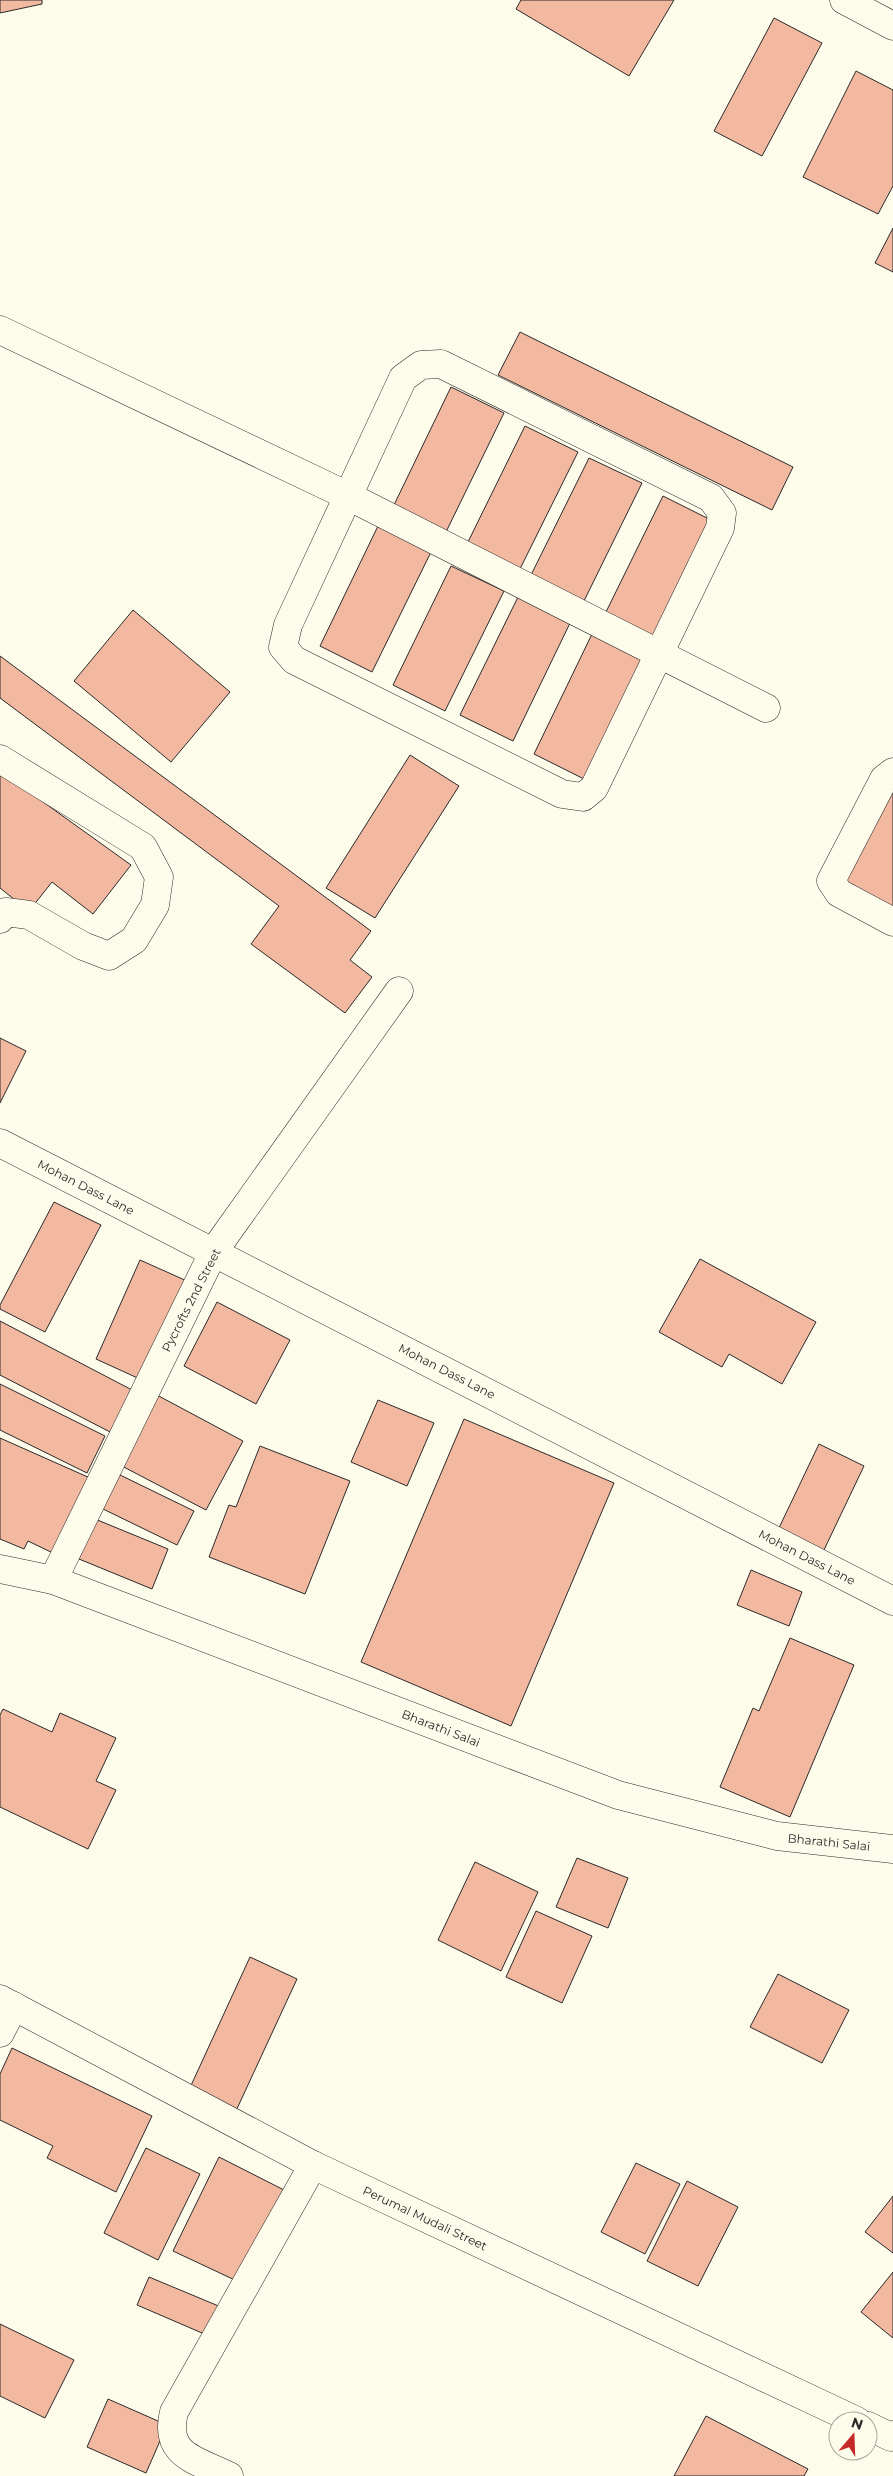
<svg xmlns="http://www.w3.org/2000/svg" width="893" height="2476" font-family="Montserrat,sans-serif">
  <rect width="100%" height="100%" fill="#fdfbea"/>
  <!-- building -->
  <g fill="#f2b8a0" stroke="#2b2b2b">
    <polygon points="0,0 42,0 42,4 0,13"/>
    <polygon points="521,0 674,0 629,76 516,9"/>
    <polygon points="774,18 822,43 762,156 714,131"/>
    <polygon points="856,71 893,90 893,186 878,214 803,177"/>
    <polygon points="893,228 893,272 875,263"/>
    <polygon points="520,332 793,467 772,510 498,375"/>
    <polygon points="451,387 504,413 446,532 393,507"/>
    <polygon points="525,426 578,452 519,571 466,546"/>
    <polygon points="589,458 642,483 583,603 530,577"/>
    <polygon points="663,496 715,522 657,642 604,616"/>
    <polygon points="378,526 431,552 372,672 320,646"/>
    <polygon points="451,566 504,591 445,711 393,685"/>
    <polygon points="519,595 571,621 513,741 460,715"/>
    <polygon points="133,610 230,692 171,762 74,681"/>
    <polygon points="592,634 644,660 586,780 534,754"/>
    <polygon points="0,656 371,931 350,960 372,977 345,1013 251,944 279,906 0,698"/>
    <polygon points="410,755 459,786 375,918 326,888"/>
    <polygon points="0,771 131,865 93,914 52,882 29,911 0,888"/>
    <polygon points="893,783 893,913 838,883"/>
    <polygon points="0,1038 26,1051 0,1103"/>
    <polygon points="54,1202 101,1225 45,1332 0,1309 0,1305"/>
    <polygon points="700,1259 816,1322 782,1384 729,1354 722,1367 659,1332"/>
    <polygon points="140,1260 187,1281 142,1380 96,1359"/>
    <polygon points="217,1302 290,1340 256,1404 184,1366"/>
    <polygon points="0,1321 134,1391 112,1433 0,1375"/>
    <polygon points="0,1384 105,1436 87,1473 0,1430"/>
    <polygon points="155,1394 243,1441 206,1510 118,1464"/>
    <polygon points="378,1400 434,1423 407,1486 351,1462"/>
    <polygon points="464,1419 614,1483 511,1726 361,1662"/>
    <polygon points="0,1438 90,1478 55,1554 28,1541 24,1549 0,1539"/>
    <polygon points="819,1444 864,1466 823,1552 778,1530"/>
    <polygon points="260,1446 350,1481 305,1594 209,1557 229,1505 236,1507"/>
    <polygon points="118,1474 194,1511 177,1545 101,1508"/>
    <polygon points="95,1519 168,1549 152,1589 79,1559"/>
    <polygon points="751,1570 802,1592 789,1626 737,1605"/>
    <polygon points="790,1638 854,1665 790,1817 720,1787 753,1708 759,1711"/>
    <polygon points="3,1709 52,1732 60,1713 116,1738 96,1781 116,1790 88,1849 0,1807 0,1715"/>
    <polygon points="577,1858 628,1878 608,1928 556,1907"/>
    <polygon points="475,1862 538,1892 501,1971 438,1940"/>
    <polygon points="536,1911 592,1936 562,2003 506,1977"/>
    <polygon points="250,1957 297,1979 235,2113 188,2092"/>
    <polygon points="778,1974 849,2010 822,2063 750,2027"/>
    <polygon points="12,2048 152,2116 116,2192 47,2158 53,2146 0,2120 0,2074"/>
    <polygon points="146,2148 200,2174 158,2260 104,2233"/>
    <polygon points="219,2157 284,2190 239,2282 173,2251"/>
    <polygon points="636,2163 680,2184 645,2254 601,2232"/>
    <polygon points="687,2181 738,2207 698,2286 647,2261"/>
    <polygon points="893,2196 893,2253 865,2232"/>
    <polygon points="893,2272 893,2338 861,2312"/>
    <polygon points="149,2277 221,2307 209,2336 137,2305"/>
    <polygon points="0,2324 74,2360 45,2418 0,2396"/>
    <polygon points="108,2399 167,2425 146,2473 87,2447"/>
    <polygon points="706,2416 808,2469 804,2476 674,2476"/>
  </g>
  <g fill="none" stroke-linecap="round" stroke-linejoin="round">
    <!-- street casing -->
    <g stroke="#2b2b2b" stroke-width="29">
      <g id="street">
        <polyline points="844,0 893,26"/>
        <polyline points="0,330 346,495 766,708"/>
        <polygon points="441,364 711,498 722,513 720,528 594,788 583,797 562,794 294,660 283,647 288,625 403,378 421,365"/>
        <polyline points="0,759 143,847 159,877 155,905 134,940 109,956 83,946 29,915 6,912 0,919"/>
        <polyline points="893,772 884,779 831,881 839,893 893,922"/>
        <polyline points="0,1143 893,1601"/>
        <polyline points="53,1580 214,1251 399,991"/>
        <polyline points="0,1999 313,2165 857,2421"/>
        <polyline points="0,2033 14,2006"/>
        <polyline points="868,2426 891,2437 893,2435"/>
        <path d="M229,2476C197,2460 163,2456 174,2412L313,2165"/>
      </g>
    </g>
    <!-- secondary casing -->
    <g stroke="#2b2b2b" stroke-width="29">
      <polyline id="secondary" points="0,1569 53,1580 618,1795 777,1836 893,1849"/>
    </g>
    <!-- street -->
    <use href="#street" stroke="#fdfbea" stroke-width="28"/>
    <!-- secondary -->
    <use href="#secondary" stroke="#fdfbea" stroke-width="28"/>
  </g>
  <g text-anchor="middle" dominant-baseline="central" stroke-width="4" stroke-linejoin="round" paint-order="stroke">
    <!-- street labels -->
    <g font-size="12" fill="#2b2b2b" stroke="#fdfbea">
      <text transform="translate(86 1187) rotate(27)">Mohan Dass Lane</text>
      <text transform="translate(191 1300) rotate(-63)">Pycrofts 2nd Street</text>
      <text transform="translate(447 1371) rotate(27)">Mohan Dass Lane</text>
      <text transform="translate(807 1557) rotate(27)">Mohan Dass Lane</text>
      <text transform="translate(441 1728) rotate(21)">Bharathi Salai</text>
      <text transform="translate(829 1842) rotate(6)">Bharathi Salai</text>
      <text transform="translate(425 2218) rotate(25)">Perumal Mudali Street</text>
    </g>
  </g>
  <!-- north arrow -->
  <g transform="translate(853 2436) rotate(19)"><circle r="24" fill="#fdfbea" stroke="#a9a89e"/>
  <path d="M0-4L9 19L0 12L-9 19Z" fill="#c62828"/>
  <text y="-8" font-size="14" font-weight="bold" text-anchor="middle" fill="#2b2b2b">N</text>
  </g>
</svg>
